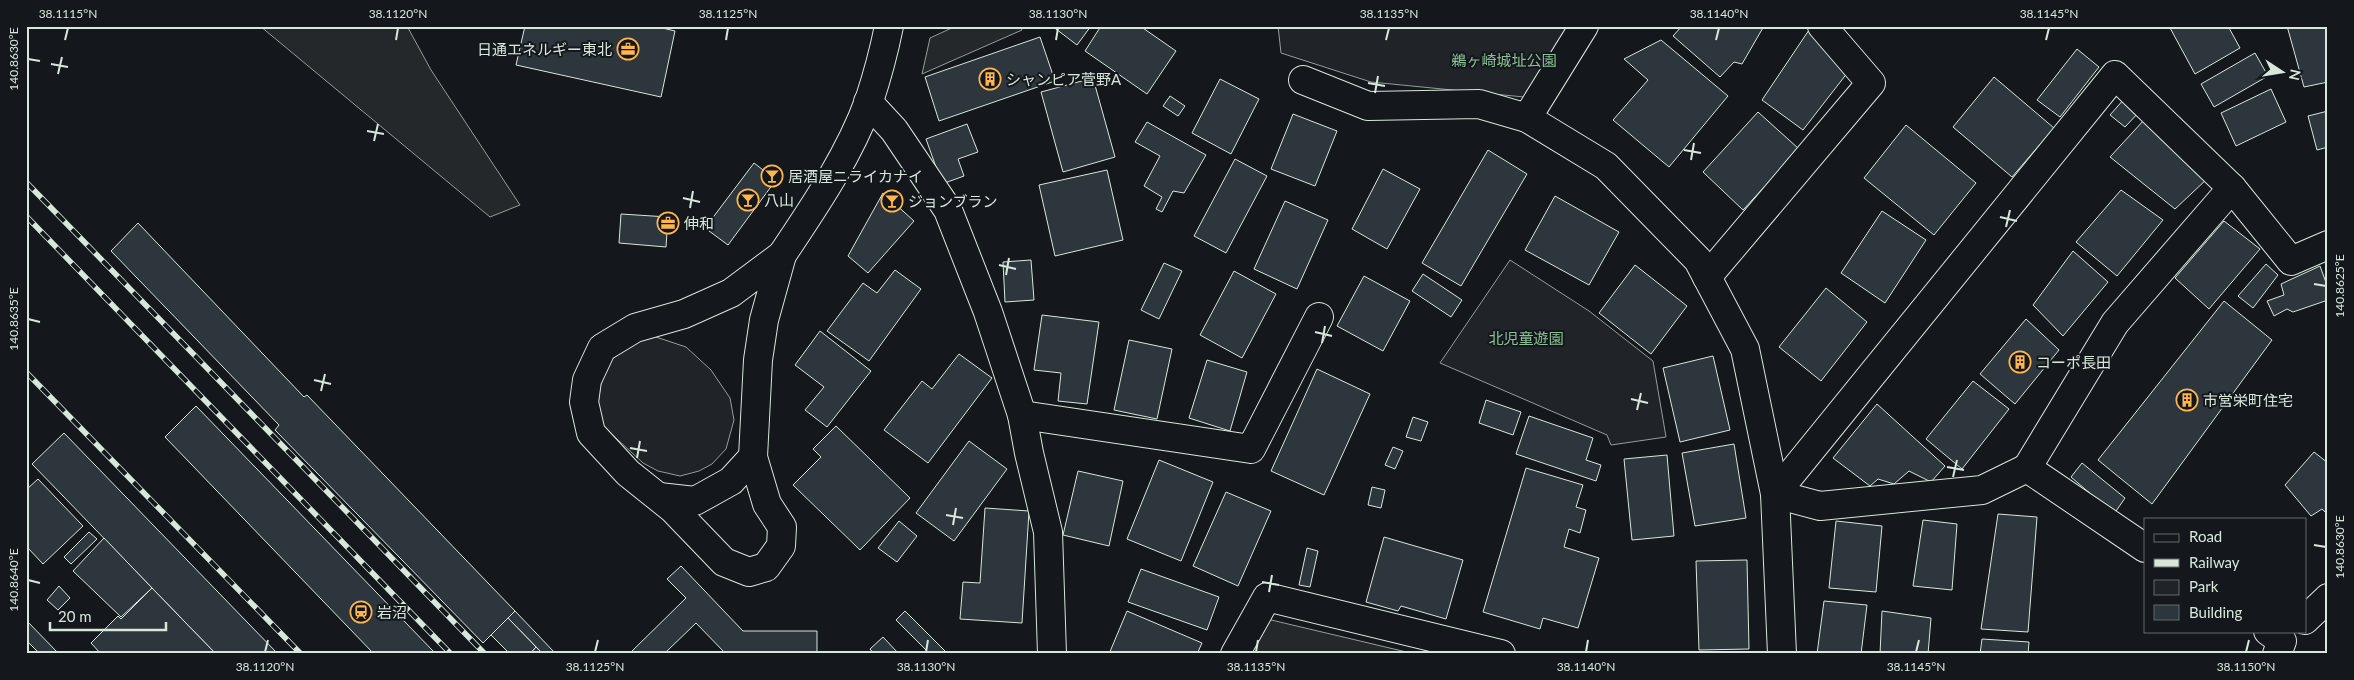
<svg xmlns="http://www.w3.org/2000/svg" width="2354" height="680" font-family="Lato,'Noto Sans JP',sans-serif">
  <rect width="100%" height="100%" fill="#14181c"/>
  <!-- green -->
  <g fill="#202428" stroke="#939e99">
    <polygon points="1278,26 1568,26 1524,97 1371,82 1281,53"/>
    <polygon points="1510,260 1589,311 1653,361 1666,437 1611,445 1607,435 1440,363"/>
    <polygon points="650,335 686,347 711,370 730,398 734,420 726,449 712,464 699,471 680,476 658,471 643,463 604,427 598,404 603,370 616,355"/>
  </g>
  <!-- parking -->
  <g fill="#24282b" stroke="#939e99">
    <polygon points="260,26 407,26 431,70 520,205 490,217"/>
    <polygon points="956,26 1020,26 1022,30 922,74 930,38"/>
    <polygon points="1267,619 1415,654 1247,654"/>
  </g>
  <!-- building -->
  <g fill="#2c363c" stroke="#d8e6dc">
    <polygon points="525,26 654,26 675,31 661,97 516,65"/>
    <polygon points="1052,26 1091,26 1077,45"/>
    <polygon points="1101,26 1140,26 1176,51 1147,94 1085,51"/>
    <polygon points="1682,26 1764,26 1742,64 1734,62 1720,77 1673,36"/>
    <polygon points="2169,26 2228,26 2240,48 2195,74"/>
    <polygon points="2287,26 2327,26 2328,82 2304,87"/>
    <polygon points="1809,30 1848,72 1803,130 1762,100"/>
    <polygon points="1040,37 1055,81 939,121 925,77"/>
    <polygon points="1661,40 1728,96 1669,167 1613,120 1648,80 1624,59"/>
    <polygon points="2077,49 2099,67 2060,117 2037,100"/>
    <polygon points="2255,53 2268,76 2214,107 2201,84"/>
    <polygon points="1994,77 2054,128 2012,177 1953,127"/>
    <polygon points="1093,78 1115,157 1063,172 1041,92"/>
    <polygon points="1220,79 1259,99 1231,154 1192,133"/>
    <polygon points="2271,89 2286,122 2236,146 2221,113"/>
    <polygon points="1170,96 1185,106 1178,116 1163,106"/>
    <polygon points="2125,98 2140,111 2125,127 2110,115"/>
    <polygon points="2328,111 2328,147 2317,150 2308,116"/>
    <polygon points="1758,112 1799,149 1743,210 1703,172"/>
    <polygon points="1293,114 1337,131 1315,186 1271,169"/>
    <polygon points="2144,120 2208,178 2175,209 2110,157"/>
    <polygon points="1147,122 1206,155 1184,193 1173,191 1162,212 1156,209 1162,197 1144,186 1160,156 1135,142"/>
    <polygon points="967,124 978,152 958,159 964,176 942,184 926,139"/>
    <polygon points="1906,125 1976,183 1934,235 1864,178"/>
    <polygon points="1488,150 1527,174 1461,286 1422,263"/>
    <polygon points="1235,159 1267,176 1226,253 1194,236"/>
    <polygon points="754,163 776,180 728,245 705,228"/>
    <polygon points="1383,169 1420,189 1387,249 1352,229"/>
    <polygon points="1107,170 1123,240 1055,256 1039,185"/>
    <polygon points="2121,190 2163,220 2117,276 2076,242"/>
    <polygon points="883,193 914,221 868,273 848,256"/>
    <polygon points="1555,196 1619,232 1589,285 1525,250"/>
    <polygon points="1285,201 1328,220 1297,289 1254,269"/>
    <polygon points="1882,211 1926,240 1885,303 1841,273"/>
    <polygon points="621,214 668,217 666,247 619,243"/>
    <polygon points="2224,221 2260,249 2209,309 2175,278"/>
    <polygon points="138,223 304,397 307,395 515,611 483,643 275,430 279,425 111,251"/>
    <polygon points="2073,251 2108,282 2063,336 2033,305"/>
    <polygon points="1031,260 1034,300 1005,302 1003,262"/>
    <polygon points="1164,263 1182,271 1159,319 1141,310"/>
    <polygon points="2266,264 2278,275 2253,308 2238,296"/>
    <polygon points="1635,265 1687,306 1651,354 1599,313"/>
    <polygon points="2320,266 2328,288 2328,300 2293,312 2287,309 2274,316 2267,301 2284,295 2281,284"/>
    <polygon points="895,270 921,289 869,361 827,331 863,283 877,293"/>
    <polygon points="1234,271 1276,294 1242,358 1200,335"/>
    <polygon points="1423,274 1462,300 1451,317 1412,291"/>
    <polygon points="1364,276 1410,301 1383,351 1337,326"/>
    <polygon points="1826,288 1867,322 1821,381 1779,347"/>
    <polygon points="2224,301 2272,340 2152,504 2098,460"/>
    <polygon points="1042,315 1099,322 1087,404 1058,401 1061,373 1034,370"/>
    <polygon points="2026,319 2059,350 2015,404 1980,374"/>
    <polygon points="820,331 871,371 827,427 805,410 824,387 795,365"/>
    <polygon points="1129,340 1172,349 1157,419 1114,410"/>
    <polygon points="959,354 992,378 928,463 884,430 922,381 932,389"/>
    <polygon points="1713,356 1730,430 1680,442 1663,368"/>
    <polygon points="1207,360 1247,372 1230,431 1189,418"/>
    <polygon points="1317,369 1370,394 1324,495 1271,471"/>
    <polygon points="1973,381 2009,409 1962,469 1926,439"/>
    <polygon points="1486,400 1521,412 1513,435 1479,423"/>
    <polygon points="1877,404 1945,466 1931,482 1909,471 1894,484 1878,479 1870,486 1833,458"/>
    <polygon points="196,406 436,654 374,654 165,437"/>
    <polygon points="1529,416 1593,438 1586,460 1601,465 1596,481 1516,454"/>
    <polygon points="1413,417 1428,422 1421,441 1406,437"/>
    <polygon points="836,426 910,498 860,550 793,485 821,457 813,449"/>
    <polygon points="64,433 278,654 216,654 32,464"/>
    <polygon points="969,441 1007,469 954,541 916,513"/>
    <polygon points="1734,444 1746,518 1695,526 1682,453"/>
    <polygon points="1393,447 1403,451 1395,469 1385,465"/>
    <polygon points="2314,452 2328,463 2328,515 2322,509 2311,516 2285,485"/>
    <polygon points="1667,455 1674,536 1632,540 1624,459"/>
    <polygon points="1159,460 1213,482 1181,561 1127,539"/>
    <polygon points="2082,463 2125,498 2114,514 2071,477"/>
    <polygon points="1526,468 1583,485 1576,507 1586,510 1580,533 1569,529 1564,547 1599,558 1578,628 1543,618 1540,629 1483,612"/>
    <polygon points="1078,471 1123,481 1109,546 1063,535"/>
    <polygon points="38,479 83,526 43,564 26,546 26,490"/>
    <polygon points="1372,487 1385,490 1381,508 1368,505"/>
    <polygon points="1226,492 1271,511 1238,586 1193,566"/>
    <polygon points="985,508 1029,511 1022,623 960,619 963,582 980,583"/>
    <polygon points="1998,514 2037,517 2028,632 1981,629"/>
    <polygon points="1923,520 1957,524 1952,590 1913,586"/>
    <polygon points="899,521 917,536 897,562 878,548"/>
    <polygon points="1836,521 1882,526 1876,592 1829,588"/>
    <polygon points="89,532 97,539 71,564 64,557"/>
    <polygon points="1384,537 1463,560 1446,619 1401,606 1398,611 1366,602"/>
    <polygon points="104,538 152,588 121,617 73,571"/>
    <polygon points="1307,548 1318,551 1310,587 1299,585"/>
    <polygon points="1747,560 1749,649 1699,650 1696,561"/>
    <polygon points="681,566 743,631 817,631 817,654 726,654 696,623 664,654 629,654 686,598 667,579"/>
    <polygon points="1141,569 1219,597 1207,630 1128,602"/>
    <polygon points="59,586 70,598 58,610 47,600"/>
    <polygon points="152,588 179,616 216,654 101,654 91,643 118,616 121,619"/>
    <polygon points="1824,601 1867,605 1861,654 1817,654"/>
    <polygon points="515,611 556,654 543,654 508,618"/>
    <polygon points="905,611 948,654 930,654 896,620"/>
    <polygon points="1127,611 1202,643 1197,654 1109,654"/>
    <polygon points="1882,611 1931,618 1928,654 1880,654"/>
    <polygon points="508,618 536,647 530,654 510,654 491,635"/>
    <polygon points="26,620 59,654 40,654 26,640"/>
    <polygon points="883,637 899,654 874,654 870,649"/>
    <polygon points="1982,639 2029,642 2028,654 1980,654"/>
    <polygon points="536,647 543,654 530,654"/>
  </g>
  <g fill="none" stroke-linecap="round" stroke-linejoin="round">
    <!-- street casing -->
    <g stroke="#d8e6dc" stroke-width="30">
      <g id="street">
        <polyline points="1303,80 1368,106 1479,104 1527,118 1606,166 1698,260 1745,349 1775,494 1820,506 1982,490 2027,468 2145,548"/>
        <polyline points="868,102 894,130 948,210 988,312 1022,415 1029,453 1048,532 1052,654"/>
        <polyline points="1527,118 1584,26"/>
        <polyline points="2232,188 2291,261 2328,245"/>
        <polygon points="782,255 764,320 758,360 753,457 767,504 782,527 781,546 766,567 749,572 724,562 673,509 628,473 591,433 584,402 587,380 602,348 635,328 684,314 731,293"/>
        <polyline points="1707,277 1871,83 1822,26"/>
        <polyline points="1022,415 1251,449 1319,317"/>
        <polyline points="659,497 695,501 731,481 753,457"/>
        <polyline points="2305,620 2328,598"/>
        <polyline points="2268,631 2282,641 2277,654"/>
        <polyline points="1235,654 1267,597 1501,654"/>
        <polyline points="1782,654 1775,494 2115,75 2232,188 2115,323 2027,468"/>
      </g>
    </g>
    <!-- secondary casing -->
    <g stroke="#d8e6dc" stroke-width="30">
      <path id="secondary" d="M782,255C814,207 849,156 869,101C877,77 884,51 889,26"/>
    </g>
    <!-- street -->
    <use href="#street" stroke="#14181c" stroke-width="28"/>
    <!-- secondary -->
    <use href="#secondary" stroke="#14181c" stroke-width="28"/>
    <!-- rail casing -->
    <g stroke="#d8e6dc" stroke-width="5.5">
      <g id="rail">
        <polyline points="26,182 485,654"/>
        <polyline points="26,216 451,654"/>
        <polyline points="26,372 301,654"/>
      </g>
    </g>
    <!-- rail -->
    <use href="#rail" stroke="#14181c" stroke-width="4" stroke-dasharray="11" stroke-linecap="butt"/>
  </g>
  <!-- ticks -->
  <path fill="none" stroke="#d8e6dc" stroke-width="2" d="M65,40L68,28M396,40L398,28M726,40L728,28M1056,40L1058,28M1386,40L1389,28M1716,40L1719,28M2046,40L2049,28M28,59L40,61M51,64L68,67M58,74L62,57M1368,83L1385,86M1375,93L1378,76M367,131L384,134M374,141L378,124M1684,150L1701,153M1691,160L1694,143M683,198L700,202M690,208L693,191M2000,217L2017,221M2006,227L2010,210M999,265L1016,269M1006,275L1009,258M2314,284L2326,286M28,319L40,322M1315,332L1332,336M1322,343L1325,326M314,380L331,384M321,391L325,374M1631,399L1648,403M1637,410L1641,393M630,448L647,451M637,458L640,441M1947,467L1964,470M1953,477L1957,460M946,515L963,518M953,525L956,508M2314,545L2326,547M28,580L40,583M1262,582L1279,585M1269,592L1272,575M265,652L268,640M595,652L598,640M926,652L928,640M1256,652L1258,640M1586,652L1588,640M1916,652L1919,640M2246,652L2249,640"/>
  <!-- icons -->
  <defs>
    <g id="office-ring" transform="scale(1.125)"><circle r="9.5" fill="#14181c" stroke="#ffb74d" stroke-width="1.5"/><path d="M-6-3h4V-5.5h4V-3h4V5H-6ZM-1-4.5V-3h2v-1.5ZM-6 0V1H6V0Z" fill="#ffb74d"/></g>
    <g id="building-ring" transform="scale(1.125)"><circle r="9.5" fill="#14181c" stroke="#ffb74d" stroke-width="1.5"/><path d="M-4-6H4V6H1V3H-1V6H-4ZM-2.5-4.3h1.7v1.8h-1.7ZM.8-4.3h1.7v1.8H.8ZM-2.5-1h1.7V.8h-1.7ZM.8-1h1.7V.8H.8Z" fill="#ffb74d"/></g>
    <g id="bar-ring" transform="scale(1.125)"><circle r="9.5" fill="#14181c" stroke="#ffb74d" stroke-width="1.5"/><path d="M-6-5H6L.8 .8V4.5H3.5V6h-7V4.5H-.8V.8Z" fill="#ffb74d"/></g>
    <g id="station-ring" transform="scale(1.125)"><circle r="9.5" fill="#14181c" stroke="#ffb74d" stroke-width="1.5"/><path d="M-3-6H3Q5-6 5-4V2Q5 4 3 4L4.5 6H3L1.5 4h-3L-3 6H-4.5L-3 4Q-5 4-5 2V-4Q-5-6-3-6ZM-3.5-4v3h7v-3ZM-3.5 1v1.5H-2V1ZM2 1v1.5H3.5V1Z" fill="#ffb74d"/></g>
  </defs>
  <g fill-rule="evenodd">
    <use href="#office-ring" x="628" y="49"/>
    <use href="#building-ring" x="990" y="79"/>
    <use href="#bar-ring" x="772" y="176"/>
    <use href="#bar-ring" x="748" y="200"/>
    <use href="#bar-ring" x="892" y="201"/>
    <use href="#office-ring" x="668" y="223"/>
    <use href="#building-ring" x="2020" y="362"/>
    <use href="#building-ring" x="2187" y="400"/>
    <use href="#station-ring" x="361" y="612"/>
  </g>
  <g text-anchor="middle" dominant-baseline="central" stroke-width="4" stroke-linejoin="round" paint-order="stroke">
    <!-- poi labels -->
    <g font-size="15" fill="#d8e6dc" stroke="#14181c" text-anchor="start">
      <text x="612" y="49" text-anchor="end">日通エネルギー東北</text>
      <text x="1006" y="79">シャンピア菅野A</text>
      <text x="788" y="176">居酒屋ニライカナイ</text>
      <text x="764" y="200">八山</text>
      <text x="908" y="201">ジョンブラン</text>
      <text x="684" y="223">伸和</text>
      <text x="2036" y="362">コーポ長田</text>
      <text x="2203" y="400">市営栄町住宅</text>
      <text x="377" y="612">岩沼</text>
    </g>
    <!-- park labels -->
    <g font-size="15" fill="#8ac095" stroke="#14181c">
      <text x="1504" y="60">鵜ヶ崎城址公園</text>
      <text x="1526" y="338">北児童遊園</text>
    </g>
  </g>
  <!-- border -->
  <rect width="2354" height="680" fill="none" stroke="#14181c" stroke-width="55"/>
  <!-- legend -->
  <rect x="2144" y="518" width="162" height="115" fill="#14181c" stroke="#626a69"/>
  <rect x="2154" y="534" width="25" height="8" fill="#14181c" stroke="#626a69"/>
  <text x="2189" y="542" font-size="15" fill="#d8e6dc">Road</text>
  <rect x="2154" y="559" width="25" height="8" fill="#d8e6dc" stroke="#626a69"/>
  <text x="2189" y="568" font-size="15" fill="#d8e6dc">Railway</text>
  <rect x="2154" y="580" width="25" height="15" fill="#202428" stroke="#626a69"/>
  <text x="2189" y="592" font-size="15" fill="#d8e6dc">Park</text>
  <rect x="2154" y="605" width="25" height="15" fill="#2c363c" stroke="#626a69"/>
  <text x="2189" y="618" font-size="15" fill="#d8e6dc">Building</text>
  <!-- north arrow -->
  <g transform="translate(2282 72) rotate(102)" stroke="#14181c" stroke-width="4" paint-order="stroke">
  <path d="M0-4L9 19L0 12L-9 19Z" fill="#d8e6dc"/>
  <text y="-8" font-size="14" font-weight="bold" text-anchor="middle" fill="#d8e6dc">N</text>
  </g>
  <!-- scale -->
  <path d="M50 622v8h116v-8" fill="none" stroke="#d8e6dc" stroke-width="2.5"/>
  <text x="58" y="622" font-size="15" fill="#d8e6dc" stroke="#14181c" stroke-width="4" paint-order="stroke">20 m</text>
  <rect x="28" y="28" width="2298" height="624" fill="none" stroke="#d8e6dc" stroke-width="2"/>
  <g font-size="12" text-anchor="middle" fill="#d8e6dc">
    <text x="68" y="18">38.1115°N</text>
    <text x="398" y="18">38.1120°N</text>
    <text x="728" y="18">38.1125°N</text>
    <text x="1058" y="18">38.1130°N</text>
    <text x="1389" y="18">38.1135°N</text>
    <text x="1719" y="18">38.1140°N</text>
    <text x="2049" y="18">38.1145°N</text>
    <text transform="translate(14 59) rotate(-90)" y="4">140.8630°E</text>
    <text transform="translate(2340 286) rotate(-90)" y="4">140.8625°E</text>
    <text transform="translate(14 319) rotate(-90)" y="4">140.8635°E</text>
    <text transform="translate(2340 547) rotate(-90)" y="4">140.8630°E</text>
    <text transform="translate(14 580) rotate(-90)" y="4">140.8640°E</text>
    <text x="265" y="671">38.1120°N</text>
    <text x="595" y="671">38.1125°N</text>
    <text x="926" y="671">38.1130°N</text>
    <text x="1256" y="671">38.1135°N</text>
    <text x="1586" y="671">38.1140°N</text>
    <text x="1916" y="671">38.1145°N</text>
    <text x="2246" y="671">38.1150°N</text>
  </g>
</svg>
